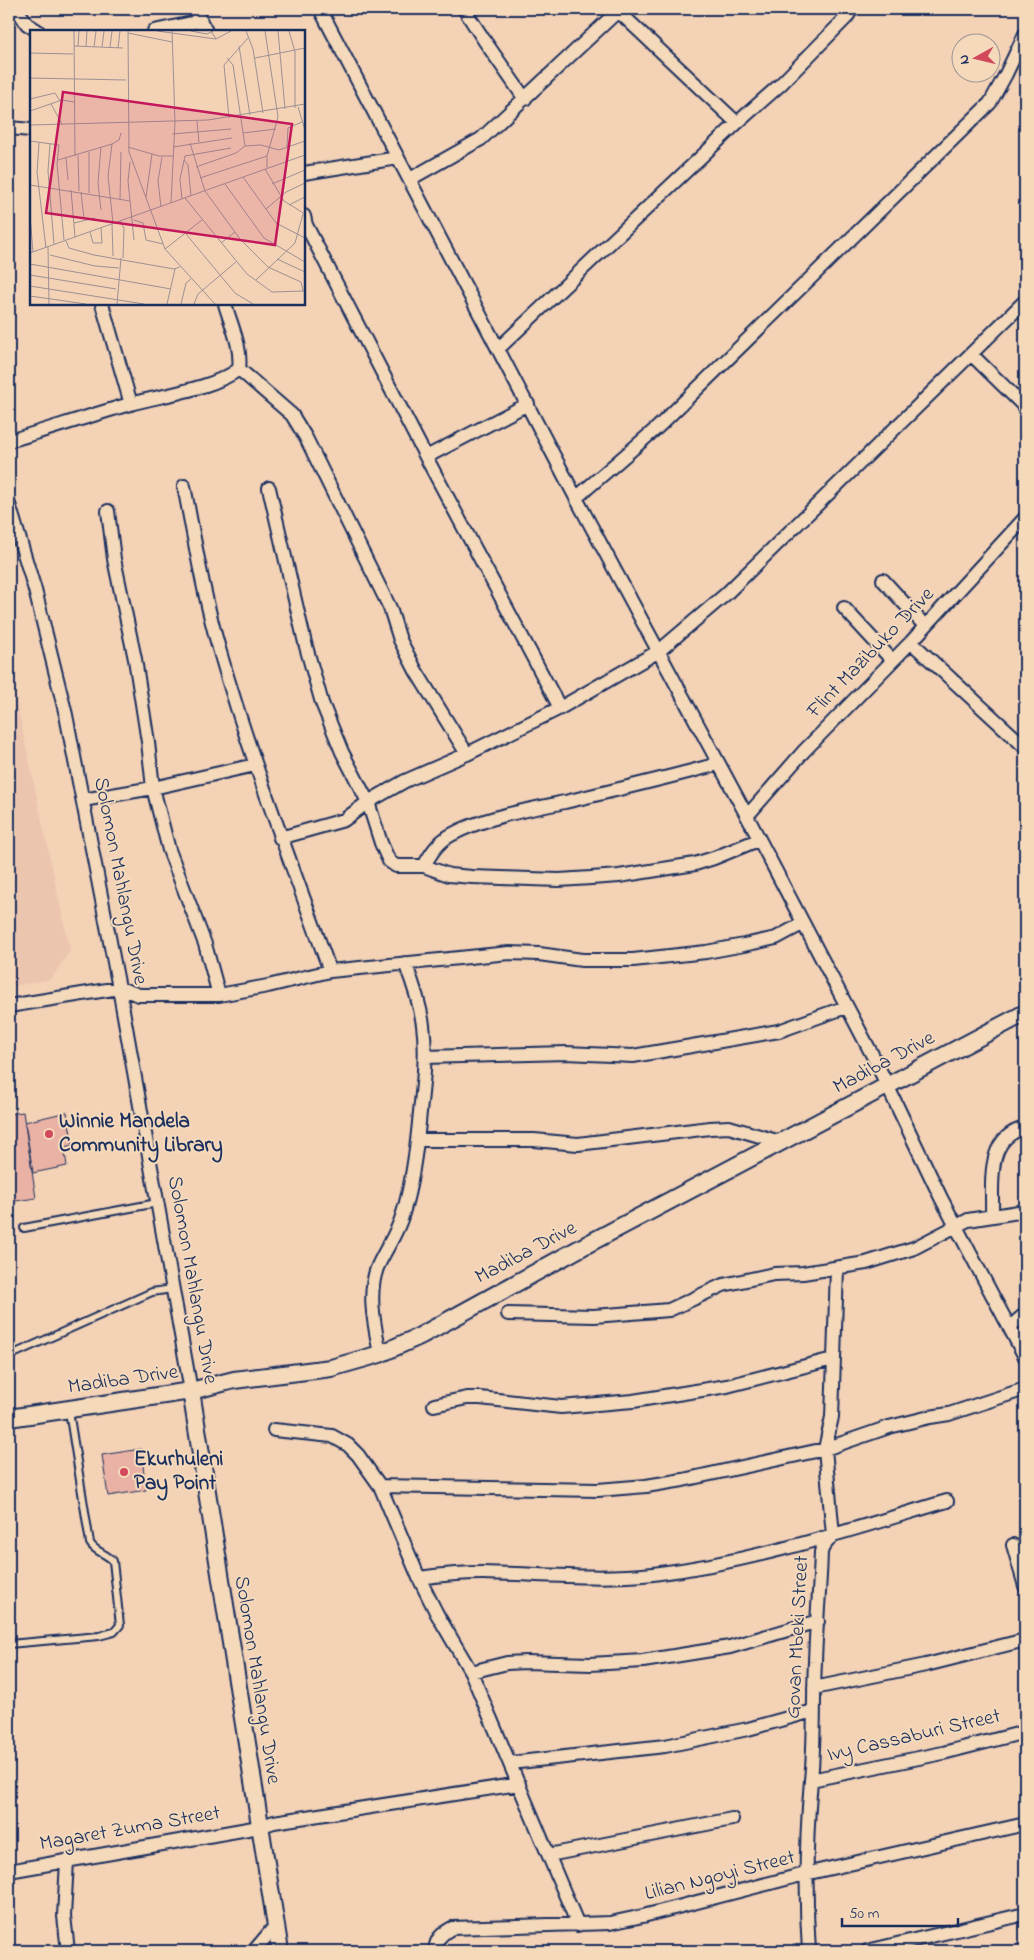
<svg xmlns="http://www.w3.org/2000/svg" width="1034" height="1960" font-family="'Indie Flower',sans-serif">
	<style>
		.built { fill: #ecc5af }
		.building { fill: #eab2a4; stroke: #1b2f5e }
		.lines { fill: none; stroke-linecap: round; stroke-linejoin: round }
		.service-casing { stroke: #1b2f5e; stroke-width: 10 }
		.minor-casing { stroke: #1b2f5e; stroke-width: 16 }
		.tertiary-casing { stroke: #1b2f5e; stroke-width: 20 }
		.service { stroke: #f4d9ba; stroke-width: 6 }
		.minor { stroke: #f4d9ba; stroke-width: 12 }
		.tertiary { stroke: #f4d9ba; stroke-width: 16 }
		.poi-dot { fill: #d1495b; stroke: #f4d9ba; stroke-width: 2 }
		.labels { text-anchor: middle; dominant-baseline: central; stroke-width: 4; stroke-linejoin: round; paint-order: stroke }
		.street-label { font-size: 21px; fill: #1b2f5e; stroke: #f4d9ba }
		.poi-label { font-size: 21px; font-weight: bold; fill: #1b2f5e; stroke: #f4d9ba; text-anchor: start }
		.inset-road { fill: none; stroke: #9d9193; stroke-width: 1 }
		.view { fill: #c2185b; fill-opacity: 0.15; stroke: #c2185b; stroke-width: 2.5 }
		.inset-edge { fill: none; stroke: #1b2f5e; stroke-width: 2.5 }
	</style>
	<rect width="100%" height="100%" fill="#f3d2b6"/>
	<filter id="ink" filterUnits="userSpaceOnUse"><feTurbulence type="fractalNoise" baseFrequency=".02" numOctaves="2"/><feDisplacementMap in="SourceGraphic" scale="10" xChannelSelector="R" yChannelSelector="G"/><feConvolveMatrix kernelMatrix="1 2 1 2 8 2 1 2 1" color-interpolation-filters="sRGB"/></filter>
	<g filter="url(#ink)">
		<!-- built -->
		<path class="built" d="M9,668l61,283 -19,28 -42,8z"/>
		<!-- building -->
		<path class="building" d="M23,1112l13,86 -27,4v-88z
			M67,1112l6,33 -9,2 3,19 -34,7 -8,-51z
			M141,1449l5,41 -38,6 -6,-41z"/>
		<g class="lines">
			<defs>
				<path id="service" d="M24,1228l133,-25
					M9,1356l143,-64 20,-3
					M9,1644l90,-8 15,-4 6,-7 -7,-64c-7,-8 -18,-9 -23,-18l-21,-132"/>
				<path id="minor" d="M17,9l10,15 11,7
					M194,9l12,22
					M320,9l256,489 171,318 129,246 65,136 84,159
					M464,9l20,31 41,59
					M616,9l121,114
					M154,31l47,-10
					M9,128l22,2
					M304,173l94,-15
					M410,179l71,-40 139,-130
					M304,216l2,9 120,232 134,251
					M102,304l29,100
					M499,348l238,-225 44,-39 65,-66 6,-9
					M971,354l54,53
					M239,369l53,46 14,23 84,170 10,32 16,31 51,83
					M9,441c40,-12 80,-25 121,-37 32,-9 83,-15 109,-35 3,-22 -8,-44 -14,-65
					M426,457l102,-53
					M184,486c11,56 20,112 36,166 31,108 72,213 110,319
					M269,488l36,155 17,60 20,49 26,50 13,41 8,18 7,5h28l25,9 23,2 87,3 32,-2 28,-2 76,-12 19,-6 44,-18
					M576,498l82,-71 332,-324 16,-29 19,-40
					M9,504l26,86 31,125 53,273 72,403
					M108,511l6,48 21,100 13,83 5,46 16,62 36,94 14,51
					M883,580l42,46
					M844,608l48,52
					M911,642l114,105
					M83,800l70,-12 102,-23
					M747,816l57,-65 107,-109 114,-124
					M280,838l64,-18 24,-18 37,-21 62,-27 93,-46 99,-57 67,-57 299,-293
					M424,866c7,-13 14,-24 27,-31 30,-17 80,-26 114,-33 51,-12 102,-24 153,-38
					M9,1006l110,-18 20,7h80l49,-9 62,-15 179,-18 30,1 43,6h51l73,-8 38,-7 32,-7 26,-14
					M425,1057l141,-4 67,3 146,-25 67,-24
					M418,1140h116l44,4 132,-16 19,-1 51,15
					M992,1215c1,-32 -7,-78 33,-87
					M508,1314l86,2 75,-6 54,-25 51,-11 29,-1 63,-10 48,-15 54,-28 57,-9
					M1010,1327l15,-13
					M380,1354c-5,-28 -13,-58 -3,-86 8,-19 21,-35 26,-55 10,-32 14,-67 17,-101 3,-28 7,-58 3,-87 -3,-21 -10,-42 -18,-62
					M434,1405l33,-7h13l81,9 72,-6 94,-15 106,-27
					M274,1430l58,6 16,9 10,10 22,31 39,92 18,36 34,58 107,253
					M380,1486l218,4 48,-4 37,-6 142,-31 64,-22 41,-10 19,-3 76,-25
					M1013,1545l12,41
					M419,1578c21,-3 42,-5 64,-5 56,1 114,7 170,1 101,-12 197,-44 294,-73
					M471,1672l36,-9 19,-1 64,2 53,-3 87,-14 88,-26
					M814,1688l112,-23 99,-25
					M510,1763l155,-17 83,-17 65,-18
					M811,1780l132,-27 82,-21
					M549,1855l183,-36
					M67,1861l-3,55 4,35
					M9,1871l250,-44 15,-5 245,-38
					M254,1951l21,-25
					M435,1951c1,-12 6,-17 17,-23l158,-5 33,-7 162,-42 220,-50
					M809,1951c-4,-57 -3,-113 2,-171 4,-39 2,-79 4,-118 1,-36 5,-73 6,-110l2,-5 10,-12 -8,-86 7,-32 5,-148
					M867,1951l158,-37"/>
				<path id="tertiary" d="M191,1391l89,560
					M9,1418l182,-27 43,-11 97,-12 49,-14 40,-18 162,-89 443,-234"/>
			</defs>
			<!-- service casing -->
			<use href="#service" class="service-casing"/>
			<!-- minor casing -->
			<use href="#minor" class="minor-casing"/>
			<!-- tertiary casing -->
			<use href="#tertiary" class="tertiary-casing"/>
			<!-- service -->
			<use href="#service" class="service"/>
			<!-- minor -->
			<use href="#minor" class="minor"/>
			<!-- tertiary -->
			<use href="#tertiary" class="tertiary"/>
		</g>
	</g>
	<!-- markers -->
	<g class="poi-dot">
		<circle cx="49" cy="1134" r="5"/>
		<circle cx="124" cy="1472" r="5"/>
	</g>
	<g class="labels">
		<!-- street labels -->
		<g class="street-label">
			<text transform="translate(871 653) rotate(-46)">Flint Mazibuko Drive</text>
			<text transform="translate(120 881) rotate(79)">Solomon Mahlangu Drive</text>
			<text transform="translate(884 1063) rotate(-28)">Madiba Drive</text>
			<text transform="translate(526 1253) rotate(-28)">Madiba Drive</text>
			<text transform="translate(192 1280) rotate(80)">Solomon Mahlangu Drive</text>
			<text transform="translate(123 1380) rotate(-8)">Madiba Drive</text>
			<text transform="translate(798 1637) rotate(-87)">Govan Mbeki Street</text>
			<text transform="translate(257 1680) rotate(81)">Solomon Mahlangu Drive</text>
			<text transform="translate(914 1736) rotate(-13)">Ivy Cassaburi Street</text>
			<text transform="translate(130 1829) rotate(-10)">Magaret Zuma Street</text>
			<text transform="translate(720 1876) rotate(-14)">Lilian Ngoyi Street</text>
		</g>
		<!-- poi labels -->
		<g class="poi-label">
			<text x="59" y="1122">Winnie Mandela<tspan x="59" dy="24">Community Library</tspan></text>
			<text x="134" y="1460">Ekurhuleni<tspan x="134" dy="24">Pay Point</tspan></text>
		</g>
	</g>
	<!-- overview -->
	<g transform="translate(30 30)">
		<rect width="275" height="275" fill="#f3d2b6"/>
		<path class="inset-road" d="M44,1l1,125M98,1l1,121 36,97 50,55M127,1l59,8M161,1l16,3 6,-3M181,1l5,8 15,-8M216,1l7,18 10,64M235,1l13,86 -11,39v12M248,1l7,78M259,1l6,21v56M98,3l44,9M44,16l49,2M48,16l1,-15M56,16l1,-15M209,16l11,69M64,17l2,-16M72,17l2,-16M80,17l2,-16M88,18l2,-17M0,23l43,1M197,28l6,7 12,81 16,-1 18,5 26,-9M225,28l50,-10M0,48l96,2M0,69l25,-6 5,8M21,74l11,20M268,77l7,23M0,81l32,-11 12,2M199,88l-5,-53 25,-28M167,91l2,21M0,95l178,-5 97,-16M213,103l33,-4M142,104l59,-5M0,111l29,4 -2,19 7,76M9,113l-2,29 9,76M160,113l15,48 35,48 28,28 33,15 2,9M20,114l-2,27 6,73M82,114l-4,32 5,47M71,117l-3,36 3,27M98,117l31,9h14M143,117l59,-9M257,117l1,-19 14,-6M59,122v41M48,125l1,36M36,128l2,22M28,130l54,-16 7,-4 2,-7M154,130l4,5 3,31M100,132l-2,19 6,59M166,137l40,-14 9,-7M235,139l19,32 21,13M213,147l33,46 29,15M170,148l67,-22M195,154l39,54 41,24M242,154l33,-14M0,155l100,16M41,160l4,47M51,162l3,27M116,167l6,-43M155,168l62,76 25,18 33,-1M90,169l1,-47M152,169l-2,-20 5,-23 46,-8M141,173l4,-81 -3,-91M259,175l16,-8M131,177l-3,-26 4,-24M236,179l20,-17 19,-9M0,185l3,37M104,190l9,3 3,17 17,4M90,191l4,7 -1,30M44,193l21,-5M82,194l1,32M60,202l3,11h9l-1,-15M156,204l49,59 18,11M36,211l3,7 25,7 80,14 6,-2M191,213l14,-11M18,217l1,57M135,219l37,-29M0,223l275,-98M20,225l45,11 24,2M247,229l28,13M0,234l141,25M0,245l86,14M226,250l39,-37 8,-29M0,256l114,18M0,266l56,8M87,274l4,-46M137,274l8,-35M151,274l5,-21 5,-4M164,274l4,-10 38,-32"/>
		<path class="view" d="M33,62l229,32 -17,121 -229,-32z"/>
		<rect width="275" height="275" class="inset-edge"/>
	</g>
	<!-- margin -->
	<rect width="1034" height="1960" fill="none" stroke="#f4d9ba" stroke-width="30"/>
	<rect x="15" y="15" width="1004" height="1930" fill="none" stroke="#1b2f5e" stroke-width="2" filter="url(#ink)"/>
	<!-- north arrow -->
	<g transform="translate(976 58) rotate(262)"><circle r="24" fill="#f4d9ba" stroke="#9d9595"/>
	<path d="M0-4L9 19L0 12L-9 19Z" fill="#d1495b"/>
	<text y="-8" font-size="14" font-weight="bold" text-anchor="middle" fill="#1b2f5e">N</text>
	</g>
	<!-- scale -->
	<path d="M842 1918v8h116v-8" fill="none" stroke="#1b2f5e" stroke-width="2.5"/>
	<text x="849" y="1918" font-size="15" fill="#1b2f5e" stroke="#f4d9ba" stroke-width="4" paint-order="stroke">50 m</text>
</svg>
